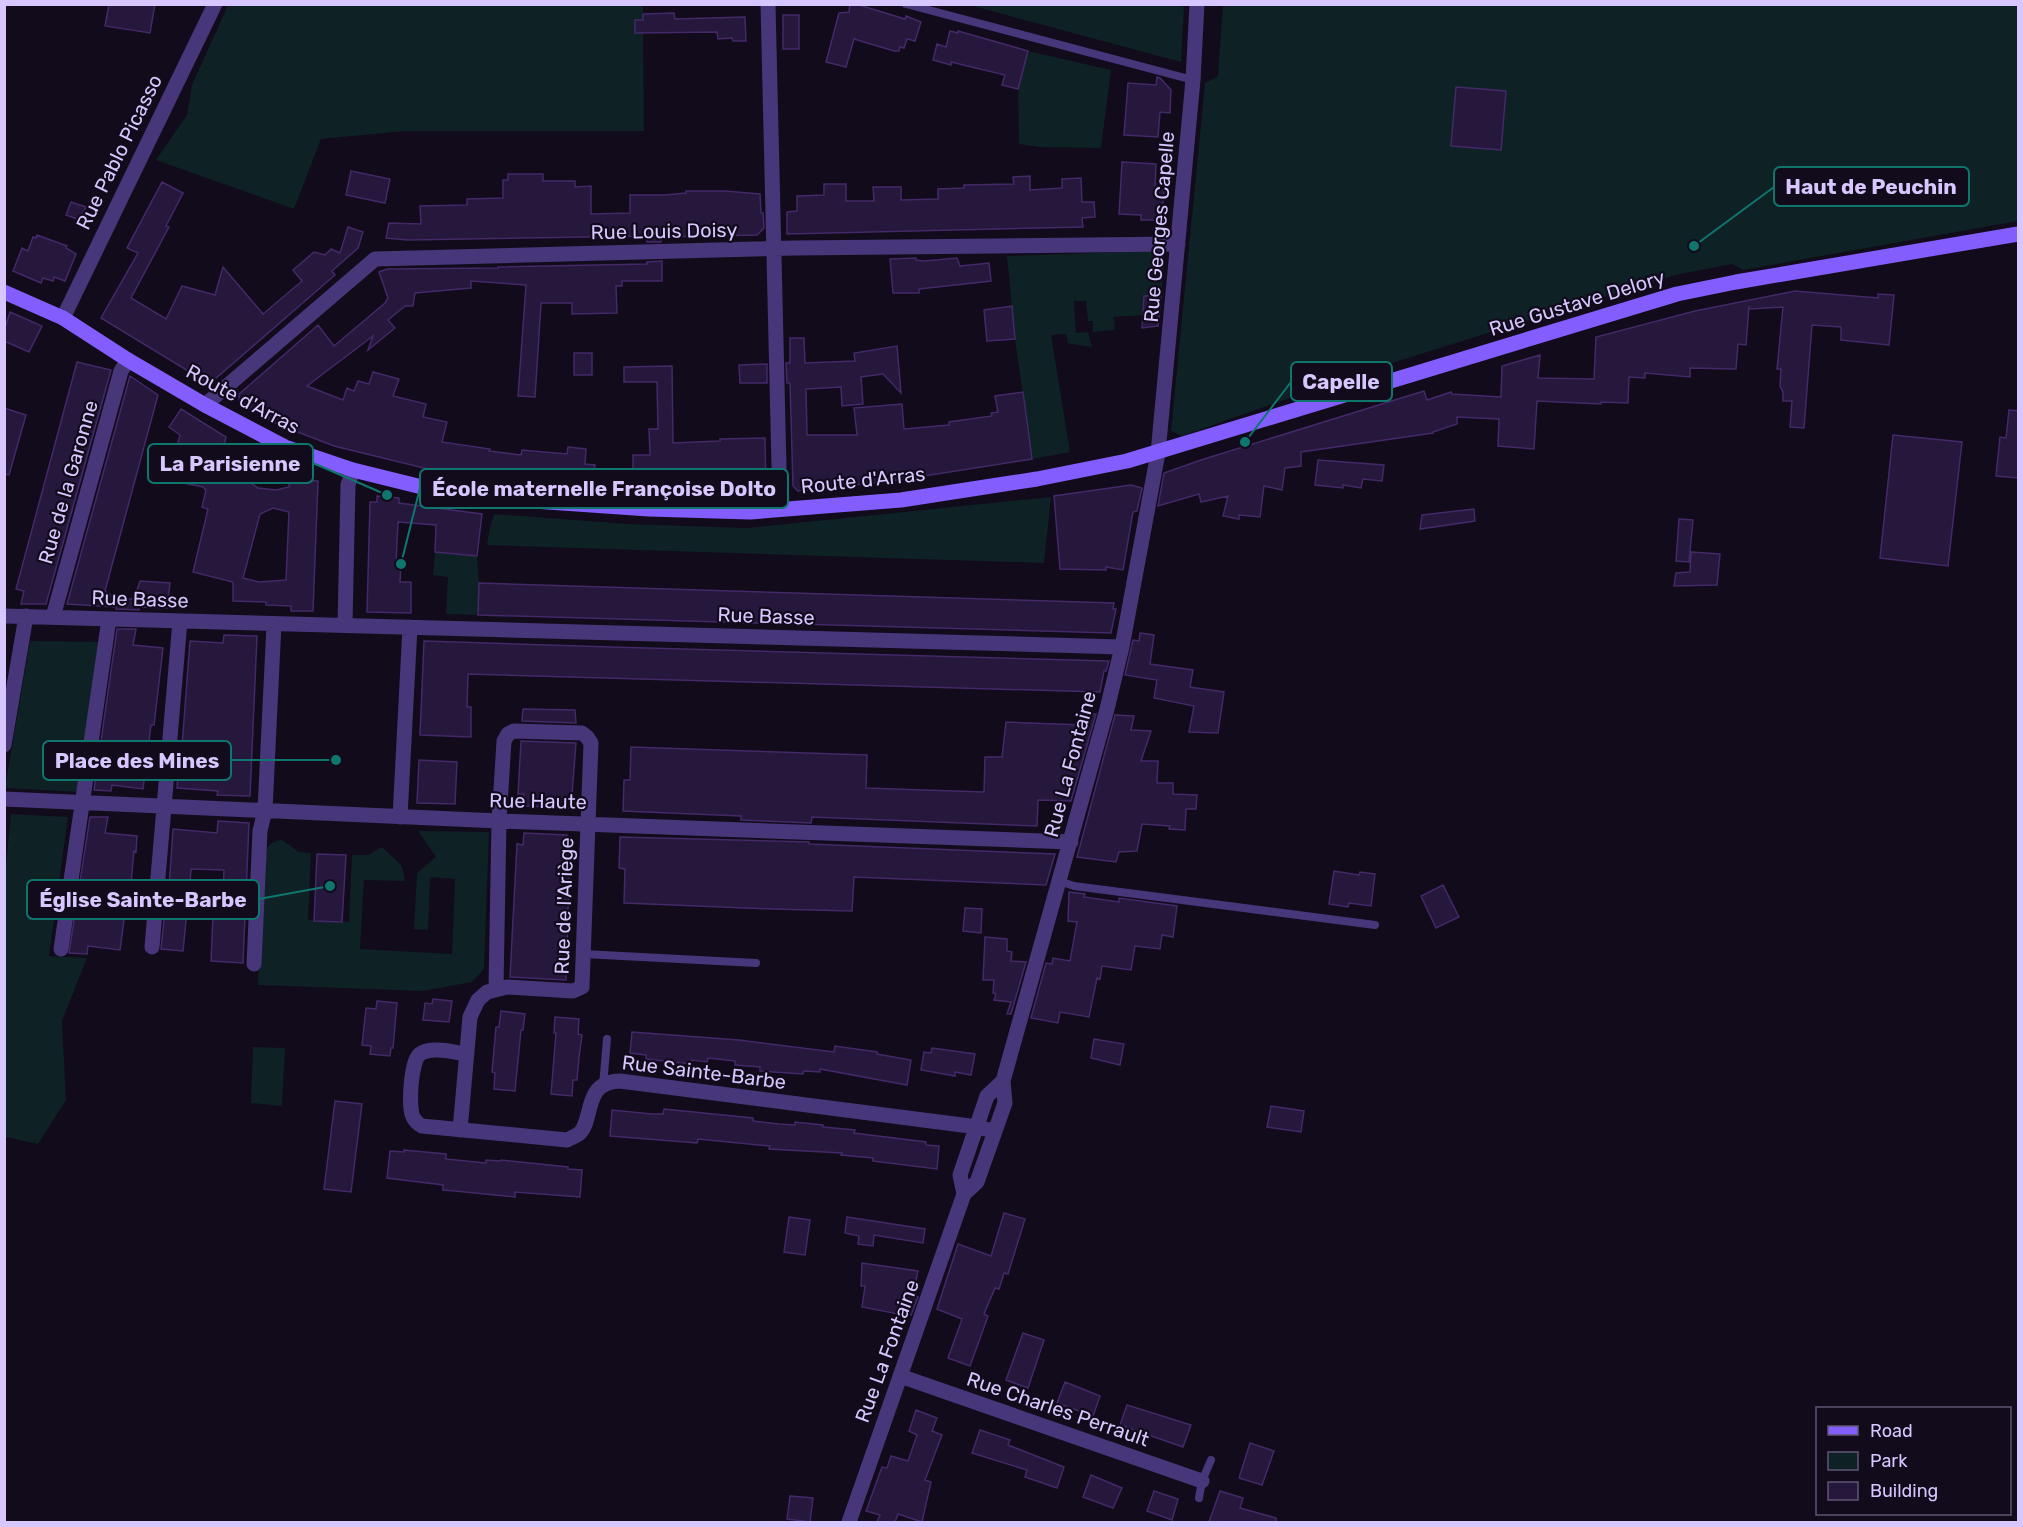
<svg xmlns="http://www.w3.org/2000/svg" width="2023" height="1527" font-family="Rubik,sans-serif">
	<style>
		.green { fill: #0e2125; fill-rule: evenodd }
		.building { fill: #26173c; stroke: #432968; stroke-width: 1.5; fill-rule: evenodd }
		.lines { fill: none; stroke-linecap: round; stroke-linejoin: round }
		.lane { stroke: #47367a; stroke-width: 8 }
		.street { stroke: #47367a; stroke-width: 15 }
		.secondary { stroke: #835dfe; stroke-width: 15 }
		.labels { text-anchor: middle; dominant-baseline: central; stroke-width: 4.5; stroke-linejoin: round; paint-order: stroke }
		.street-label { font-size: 20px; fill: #d8c6ff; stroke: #110b1b }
		.leader { fill: none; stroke: #0f766e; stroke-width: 2 }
		.callout-dot { fill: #0f766e; stroke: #110b1b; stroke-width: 2 }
		.callout { fill: #110b1b; stroke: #0f766e; stroke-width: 2 }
		.callout-label { font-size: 21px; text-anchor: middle; font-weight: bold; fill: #d8c6ff }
	</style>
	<rect width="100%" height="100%" fill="#110b1b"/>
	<!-- green -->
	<path class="green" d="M228,5h415l1,126h-239l-84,8 -27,70 -138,-49 31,-45 5,-30z
		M1175,5l9,2 -3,55 -212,-57z
		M1223,5h795v216l-275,49 -11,-6 -57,11 -312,97 -181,64 -11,-5 34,-348 13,-7zM1456,87l50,4 -5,59 -49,-4z
		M1028,51l83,19 -10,78 -62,-1 -20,-3 -1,-55z
		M1157,251l8,7 -4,37 -17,1 -1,19 -29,2 1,13 -22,2v-11h-5l-2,-20h-12l2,32 12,-1 4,15 -21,-3 -3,-1 -2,-9 -15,1 19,117 -38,7 -17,-120 -8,-83z
		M1051,497l-7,66 -557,-18 2,-13 5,-18 134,10 119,4z
		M435,552l42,4 2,27 -1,32 -32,-1 2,-37 -15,-2z
		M30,641l72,1 -21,150 -76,-4z
		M11,814l57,3 -19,139 38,2 -25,63 4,79 -28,44 -33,-7 -1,-253z
		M418,831l71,1 -5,137 -12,13 -49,9 -165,-6 6,-132c4,-8 8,-12 18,-13l17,12 12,1 -3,67 41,2 3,-67h16l14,-8 20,19 3,15 -41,-1 -4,69 92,5 3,-75 -25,-2 -2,53 -14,-1 3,-56 19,-16z
		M253,1047l32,1 -3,58 -31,-3z"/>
	<!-- building -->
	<path class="building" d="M109,4h46l-5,29 -45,-7z
		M850,4h6l49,15 1,-3 15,6 -6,19 -8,-2 -3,9 -4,-1 -1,4h-5l-40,-12 -8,28 -20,-5 13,-49 10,-1z
		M674,13l1,6 70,-2 1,24h-13l-1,-3 -14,1 -1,-7 -82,1v-13h8v-6z
		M783,15h16v34h-16z
		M950,31l8,2v-2l70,20 -10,38 -16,-4 3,-10 -54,-13v3l-18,-5 4,-16 9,3z
		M1157,77l3,1 11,12 -1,23 -10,-1 -2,25 -34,-2 4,-52 28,2z
		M1456,87l50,4 -5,59 -50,-4z
		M1122,162l34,2 -1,25 9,1 -2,23 -8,7h-13v-5l-22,-1z
		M351,171l39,8 -5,24 -39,-8z
		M508,174h35v7h32v6l16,-1v28l39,-1v-18h35l21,-2v-2h39l35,3 1,19h2l1,15 -7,7 -96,2v5h-14l-1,-6 -238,4 -22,-2 3,-15 32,1 -1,-18 47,-1v-6l36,-1v-18h5z
		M1030,176v14l32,-2v-9l19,-1 1,24h12l1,15 -13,1 1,9 -296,7v-22l10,-1v-15l27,-1v-11h22v17h28l-1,-14h28v13l37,-1v-10l26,-1v-3l50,-1 -1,-7z
		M162,182l21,11 -17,33 3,1 -38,71 35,21 16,-33 33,9 8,-28 40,47 39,-33 -9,-11 21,-18 11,3 6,-6 9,4 8,-26 15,5 -5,16 -26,23 3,4 -120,104 -9,3 -105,-64 37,-65 -11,-5z
		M71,202l15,5 -6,13 -14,-5z
		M37,235l30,11 -1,2 10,6 -11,27 -11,-4 -1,4 -10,-3 -2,5 -28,-12 9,-23 6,3 5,-14 3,1z
		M916,258v2l8,1 33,-3 3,8 29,-3 2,18 -72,8v4h-26l-3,-34z
		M662,261v20h-40v5h-6l1,27 -45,1v-11h-31l-6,94 -17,-1 8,-111 -55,-4v7l-56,5 -2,13h-8l-17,14 7,8 -27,22 5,-14 -66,50 36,14 4,-12 7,3 4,-10 11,3 4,-12 26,7 -6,17 33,8 -3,13 24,5 -5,20 48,7 -1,2 32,4 1,-5 45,4 1,-7 18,2 -1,15 10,1 -1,6 39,1v-17h17l-1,-26h9l-1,-47h-33v-15l48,-1 1,77 47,-2v-2l45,-1 1,49 -5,3 -31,3h-59l-189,-15 -50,-8 -98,-24 -57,-22 -38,-23v-7l79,-69 16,21 51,-43 3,-5 -9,-26 8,-3 111,-1v-1l149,-3v-2z
		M1795,291l83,7v-4l16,1 -5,50 -48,-5v-13l-29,-2 -8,103 -14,-1 2,-26h-9v-9l-3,-6 1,-17h-4l6,-62 -34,2v-3l-3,39 -8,-1 -2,25 -46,-1v9l-45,-4v5l-16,-1 -1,26 -27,-1v2l-64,-3 -3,48 -36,-3 1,-27 -42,-2v7l-24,8v1l-132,19v14l-16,2 -3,22 -18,-4 -4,31 -21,-2v4l-16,-3 5,-20 -27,6 -2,-8 -41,12 6,-33 37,-13 223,-69 3,9 24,-8 1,2 49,3 1,-31 38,-11 -2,23 56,1 2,-42 99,-26z
		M1161,295l-3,31 -16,2 2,-32z
		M1012,306l3,33 -28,2 -3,-31z
		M10,312l32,14 -13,26 -25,-11v-10z
		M790,338h14l1,25 50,-2 -1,-8 43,-7 4,47 -18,-19 -22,3 2,27 -21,2 -1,-19 -35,2 1,46h50l-3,-27 48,-4 2,25 45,-4v-3l43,-6 -1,-3 7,-1 -3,-16 28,-4 9,67 -140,22 -94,10 -5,-5 -3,-103h-3l-1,-20h4z
		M574,353h18v22h-18z
		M77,362l34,8 -65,234h-25l3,-13 -8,-2z
		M767,364v19h-27l-1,-18z
		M130,376l28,19 -53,196 12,8h17l6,-18 30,2 -3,25 -28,-1v3l-23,-1v-2l-49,-3z
		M4,408l22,7 -17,60 -5,-1z
		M181,409l45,28 -3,12 19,28 16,11 18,2 13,-3 1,-7 28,1 -5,130h-22v-5l-25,-1v-3l-33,-1v-19l-40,-10 15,-63 -6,-2 4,-17 -3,-3 -35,-7 12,-45 -11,-8zM273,508l16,4 -3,68 -27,2 -16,-4 17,-64z
		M2009,410l10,1v67l-23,-2 4,-39 6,1z
		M1893,435l69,7 -14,124 -68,-8z
		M1318,460l66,5 -2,16 -19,-2 -2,9 -18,-3v3l-28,-3z
		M1131,485l11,3 -5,23 -4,1 -10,58 -17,-3v3l-46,-1 -6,-73z
		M377,496l22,2v5l83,11 -5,42 -42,-4 1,-27 -38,-3 -2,42h5l-1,18h11v31l-44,-1 3,-110h7z
		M1474,509l1,12 -55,8 2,-14z
		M1679,519l14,1 -4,42 -13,-1z
		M1691,552l29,2 -3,31 -43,1 2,-13 14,-1z
		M479,583l635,20 -1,6h3l-5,24 -633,-18z
		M117,629h19l-3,16 30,3 -9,77h-3l-8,64 -31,-4 -1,6 -17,-1z
		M1140,633l14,2 -4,29 43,6 -3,17 34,5 -6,41 -29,-1 5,-26 -40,-8 3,-18 -32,-5 8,-35 6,1z
		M224,635l33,1 -7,160 -33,-1 1,-4 -41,-3 1,-15h2l10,-132 33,2z
		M424,641l187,6 498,14 -3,10h-2l-4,21 -632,-18 -1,33h4v30l-51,-2z
		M523,709l52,1 1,13 -54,-2z
		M1090,714h6l-25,87 -33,-1 -1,26 -225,-9 -1,6 -70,-3v-4l-118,-5 1,-31h6l1,-33 236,8 -1,33 118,4 1,-35h17l4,-35 78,3z
		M1115,715l19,1 -3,14 20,1 -10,30h17l-1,22h16v11l24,1 -1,14h-10l-1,21 -16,-1 1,-3 -28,-2 -5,27 -18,1 -3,10 -39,-5z
		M521,741l55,2 -5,65 -48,-2 1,-12h-6z
		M419,760l38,2 -2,42 -38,-1z
		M90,817h18l-3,16 32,3 -1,16 -2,-1 -3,32h-2l-9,67 -32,-4 -1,8 -18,-1z
		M218,821l31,2 -6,140 -32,-2 2,-46 -12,-3 -14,-1 -4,40 -22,-2 5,-48h2l5,-72 44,4zM191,869l33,1 -1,27 -34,-1z
		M524,833l43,2 -1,11 4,1 -4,133 -56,-3 7,-133 6,1z
		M620,837l189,5v2l246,10 -9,31 -192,-8 -2,34 -80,-2 -148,-6 1,-34 -6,-1z
		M317,854l29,1 -4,67 -28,-1z
		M1334,871l25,4 1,-3 15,2 -4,32 -22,-3 -1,4 -19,-3z
		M1443,885l16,32 -23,11 -15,-32z
		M1069,892l16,2 -1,3 35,5v-4l58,8 -4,31 -11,-2 -2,14 -25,-3 -4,24 -29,-4 -2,13 -3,-1 -8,39 -29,-5 -2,11 -27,-5 15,-55 6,1 1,-6 17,3 7,-39 -9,-1z
		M965,908l17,1 -1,24 -18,-2z
		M985,937l22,2v12l5,1 -1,9 15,1 -15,52h-4l4,-12 -17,-2 2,-6 -3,-1 1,-13h-11z
		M433,999l19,2 -3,21 -26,-2 2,-17 7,1z
		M377,1001l20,2 -4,45h-2l-1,8 -20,-2 1,-8 -9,-1 4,-37 10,1z
		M501,1011l24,3 -2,16h-2l-6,61 -21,-2 1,-16 -3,-1 4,-45h3z
		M555,1017l24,2 -1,15 4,1 -3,22 -2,23h-4l-1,16 -21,-2 5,-61h-2z
		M632,1032l107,8 95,12 1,-6 42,6v2l34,6 -4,25 -87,-16v3l-16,-1 -1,3 -43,-3v-4l-25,-2v-4l-27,-3 -1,4 -15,-2 -1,4 -45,-5v-4l-16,-2z
		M1094,1039l30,5 -4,21 -29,-7z
		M932,1048l43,6 -4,21 -16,-3v4l-34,-6 3,-18 7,1z
		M335,1101l27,3 -11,88 -27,-3z
		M1271,1106l33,5 -3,21 -34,-5z
		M664,1109l89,9v3l26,3 16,1v-3l28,3v2l32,3 -1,3 72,9v3l13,1 -2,23 -64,-8v-3l-32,-3 1,-2 -73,-4 1,-3 -72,-7 -1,4 -87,-7 2,-26 40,4h11z
		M404,1150l42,4v5l40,4v-3l14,1 1,-1 67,7v2l14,1 -2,27 -65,-5v5l-60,-6 -12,-1v-5l-56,-7 3,-27 14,1z
		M1004,1213l21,6 -17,55 -4,-1 -5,16 -4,-1 -11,26 4,2 -18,50 -22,-8 14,-39 -25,-10 21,-65 33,12z
		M789,1217l21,3 -5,35 -21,-3z
		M847,1217l78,12 -2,14 -49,-8 -1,11 -15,-2 1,-8 -14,-3z
		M862,1263l56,8 -5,23 5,3 -7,18 -12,-4 -1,3 -36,-7 3,-21h-4z
		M1023,1333l21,7 -16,48 -22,-8z
		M1065,1382l35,14 -7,20 -36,-13z
		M1127,1405l64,20 -8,22 -63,-22z
		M916,1410l21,8 -5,13 10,4 -17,45 6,2 -9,40 -24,-8 -3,8h-18l3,-7 -14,-4 16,-44 5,1 4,-12 17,5 9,-26 -8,-4z
		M980,1430l30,10 -2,5 56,22 -7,21 -32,-11 2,-7 -55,-17z
		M1250,1443l24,8 -12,34 -23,-7z
		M1091,1475l31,13 -9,20 -30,-11z
		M1154,1491l24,8 -6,21 -25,-9z
		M1220,1491l23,7 -3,10 36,10v4h-67z
		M790,1496l23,2 -3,24 -23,-3z"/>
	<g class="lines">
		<!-- lane -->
		<path class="lane" d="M906,4l287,76
			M1059,881l15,5 301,39
			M584,954l172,9
			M603,1086l4,-47
			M1199,1498l3,-17 9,-21"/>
		<!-- street -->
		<path class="street" d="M768,4l12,505
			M63,318l152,-314
			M205,405l170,-146 420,-11 383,-4
			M4,616l1118,31
			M53,617l68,-246 7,-11
			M345,624l3,-139 5,-15
			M4,745l22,-129
			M4,799l495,22 572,21
			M400,817l10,-190
			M152,947l28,-326
			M61,949l48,-330
			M254,964l6,-133 5,-21 9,-186
			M466,1054c-13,-2 -35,-8 -46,0 -9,6 -12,52 -7,63 2,4 5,7 9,9l145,14c4,-2 9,-4 13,-7 14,-15 3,-51 40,-52l350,45 25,5
			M460,1130l10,-113 8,-17 9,-8 20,-5 66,4 9,-4 9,-244 -4,-6 -5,-4 -68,-2 -6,3 -4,7 -5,80 -3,167
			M964,1194l-4,-19 27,-79 16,-15
			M900,1376l302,105
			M849,1522l115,-328 13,-12 28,-79 -2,-22 104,-372 15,-62 36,-194 35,-373 4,-76"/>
		<!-- secondary -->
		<path class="secondary" d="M4,292l59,26 65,42 77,45 80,42 68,23 77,19 74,10 145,10 101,3 151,-12 136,-21 90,-18 550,-167 59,-12 282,-48"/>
	</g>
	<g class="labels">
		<!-- street labels -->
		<g class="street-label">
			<text transform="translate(119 152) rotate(-64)">Rue Pablo Picasso</text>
			<text transform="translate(1159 227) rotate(-85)">Rue Georges Capelle</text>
			<text transform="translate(664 231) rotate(-1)">Rue Louis Doisy</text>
			<text transform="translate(1577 303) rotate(-17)">Rue Gustave Delory</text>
			<text transform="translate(243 399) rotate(28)">Route d'Arras</text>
			<text transform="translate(863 480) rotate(-6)">Route d'Arras</text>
			<text transform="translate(68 482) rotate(-74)">Rue de la Garonne</text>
			<text transform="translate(140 599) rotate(2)">Rue Basse</text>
			<text transform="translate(766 616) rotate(2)">Rue Basse</text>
			<text transform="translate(1070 764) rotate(-75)">Rue La Fontaine</text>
			<text transform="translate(538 801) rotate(1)">Rue Haute</text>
			<text transform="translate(564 906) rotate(-88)">Rue de l'Ariège</text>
			<text transform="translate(704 1072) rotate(7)">Rue Sainte-Barbe</text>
			<text transform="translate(887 1351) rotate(-70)">Rue La Fontaine</text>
			<text transform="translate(1058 1409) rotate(19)">Rue Charles Perrault</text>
		</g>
	</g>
	<!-- callouts -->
	<path class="leader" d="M1694 246L1774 187M1245 442L1291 382M387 495L313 463M401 564L420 488M336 760L231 760M330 886L259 899"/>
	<g class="callout-dot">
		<circle cx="1694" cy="246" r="6"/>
		<circle cx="1245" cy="442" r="6"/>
		<circle cx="387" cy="495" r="6"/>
		<circle cx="401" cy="564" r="6"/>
		<circle cx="336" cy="760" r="6"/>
		<circle cx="330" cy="886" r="6"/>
	</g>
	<g class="callout">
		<rect x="1774" y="167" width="195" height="39" rx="6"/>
		<rect x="1291" y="362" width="101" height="39" rx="6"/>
		<rect x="148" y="444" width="165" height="39" rx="6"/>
		<rect x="420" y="469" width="368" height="39" rx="6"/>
		<rect x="43" y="741" width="188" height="39" rx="6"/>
		<rect x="27" y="880" width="232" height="39" rx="6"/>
	</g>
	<g class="callout-label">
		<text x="1871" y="194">Haut de Peuchin</text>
		<text x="1341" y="389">Capelle</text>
		<text x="230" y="471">La Parisienne</text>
		<text x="604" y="496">École maternelle Françoise Dolto</text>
		<text x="137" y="768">Place des Mines</text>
		<text x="143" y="907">Église Sainte-Barbe</text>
	</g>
	<!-- border -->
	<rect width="2023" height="1527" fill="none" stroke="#d8c6ff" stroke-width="12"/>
	<!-- legend -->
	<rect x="1816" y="1407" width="195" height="108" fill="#110b1b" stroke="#615676" stroke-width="1.5"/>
	<rect x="1828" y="1426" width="30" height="9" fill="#835dfe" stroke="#615676" stroke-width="1.5"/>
	<text x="1870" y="1437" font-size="18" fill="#d8c6ff">Road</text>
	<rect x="1828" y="1452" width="30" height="18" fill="#0e2125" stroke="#615676" stroke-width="1.5"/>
	<text x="1870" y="1467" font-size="18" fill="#d8c6ff">Park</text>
	<rect x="1828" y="1482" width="30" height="18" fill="#26173c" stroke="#615676" stroke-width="1.5"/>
	<text x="1870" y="1497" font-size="18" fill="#d8c6ff">Building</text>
</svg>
